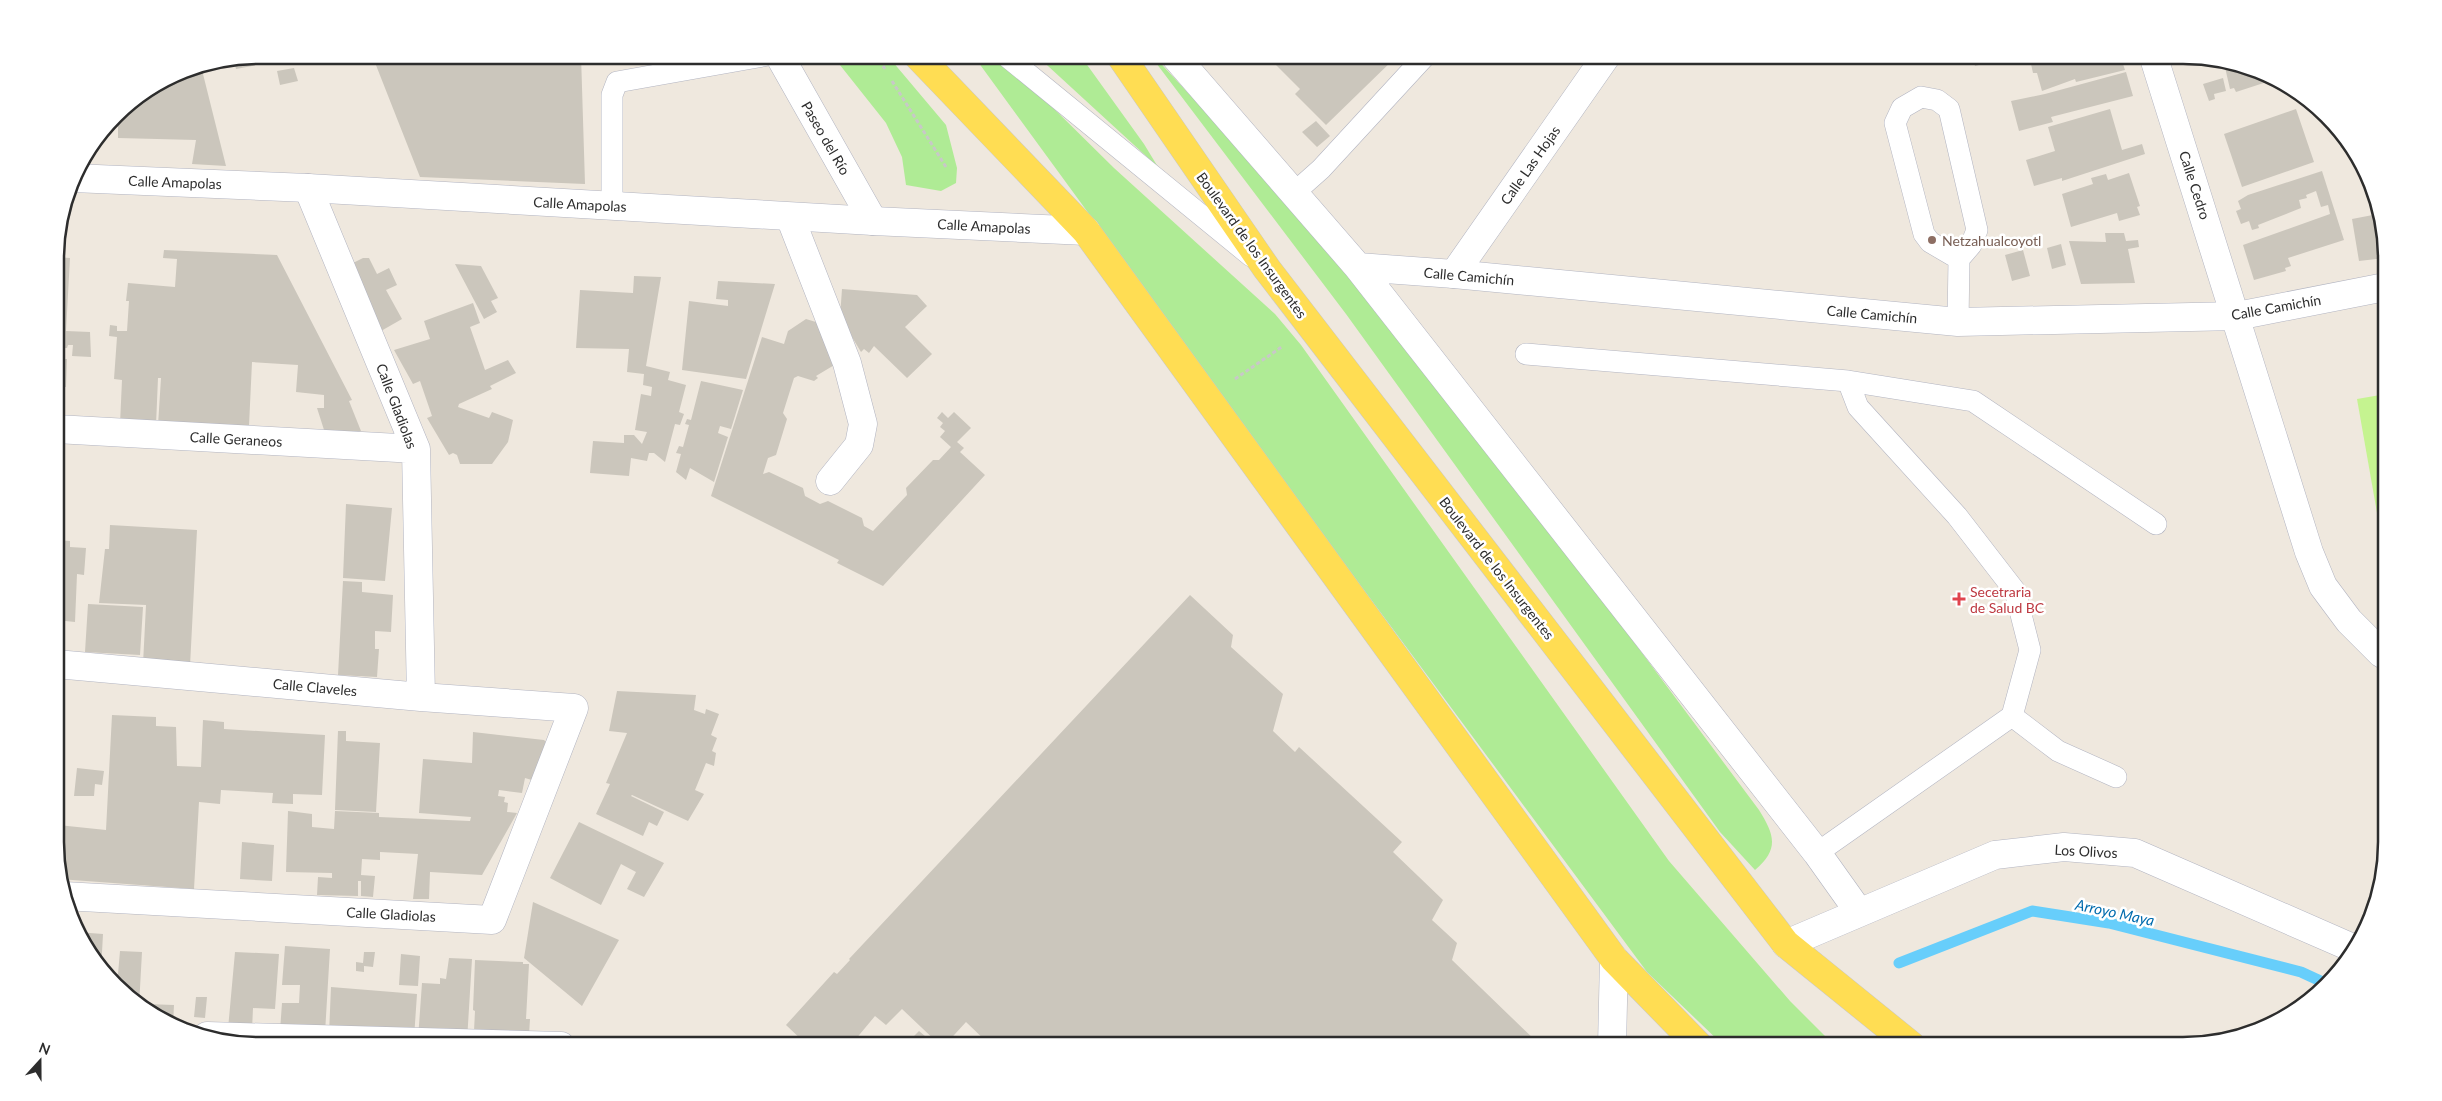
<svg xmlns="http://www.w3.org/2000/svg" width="2442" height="1101" font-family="Lato,sans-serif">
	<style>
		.green { fill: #afeb95 }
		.pitch { fill: #c5f390 }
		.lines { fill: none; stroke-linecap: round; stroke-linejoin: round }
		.stream { stroke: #67cefb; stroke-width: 11 }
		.building { fill: #cbc6bc }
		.lane-casing { stroke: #b2b4c1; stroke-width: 22 }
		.street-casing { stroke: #b2b4c1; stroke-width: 29 }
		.secondary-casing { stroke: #b2b4c1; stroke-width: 29 }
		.primary-casing { stroke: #c8c8c8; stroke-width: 29 }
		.path { stroke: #c8c8c8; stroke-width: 3; stroke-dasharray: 4 2.5; stroke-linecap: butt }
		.lane { stroke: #fff; stroke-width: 21 }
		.street { stroke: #fff; stroke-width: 28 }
		.secondary { stroke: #fff; stroke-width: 28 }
		.primary { stroke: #ffdd53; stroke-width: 28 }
		.education-dot { fill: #8d6e63; stroke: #fff; stroke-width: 2 }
		.health-dot { fill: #e0444e; stroke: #fff; stroke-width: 2 }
		.labels { text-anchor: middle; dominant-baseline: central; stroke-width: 5; stroke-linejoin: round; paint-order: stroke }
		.street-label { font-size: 14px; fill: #2d2d2d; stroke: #fff }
		.education-label { font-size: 14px; fill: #785e54; stroke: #fff; text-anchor: start }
		.health-label { font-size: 14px; fill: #be3a42; stroke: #fff; text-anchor: start }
		.water-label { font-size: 15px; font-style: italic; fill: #006bad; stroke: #fff }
		.rim { fill: none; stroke: #2d2d2d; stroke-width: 2.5 }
	</style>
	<rect width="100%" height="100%" fill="#efe8de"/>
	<!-- green -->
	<path class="green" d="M832,55h55l59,70 11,43 -1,15 -15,8 -35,-6 -4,-28 -16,-34z
		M973,55h19l46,38 76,75 161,146 26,31 368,516 121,140 45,45h-111l-77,-74 -306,-413z
		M1036,55h44l64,89 14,23z
		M1150,55h3l134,145 68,81 223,286 181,243c15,24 21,39 -4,60l-35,-38 -374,-518z"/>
	<!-- pitch -->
	<path class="pitch" d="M2386,394v170l-29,-165z"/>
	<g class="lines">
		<!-- stream -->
		<path class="stream" d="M1899,963l133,-52 77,12 192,49 26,12"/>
	</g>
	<!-- building -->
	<path class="building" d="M258,55h7l2,8 -31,6 -2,-9z
		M372,55h209l4,129 -165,-7z
		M1274,55h124l-72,70 -31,-31 5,-5 -30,-30z
		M1972,55h42v1l-39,10z
		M2029,55h91l5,15 -49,12 -1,-3 -33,12 -5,-18h-4z
		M2224,63l37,7 15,9 -40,13 -2,-4 -4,1z
		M201,66l25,100 -34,-2 4,-24 -78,-2v-25l6,-7 57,-36z
		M294,68l4,13 -18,4 -3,-14z
		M2126,72l7,24 -82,21 2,5 -34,9 -8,-30 34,-7z
		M2223,78l3,13 -12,3 1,5 -6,2 -6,-17z
		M2110,109l12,41 20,-6 3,10 -83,27v-3l-28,8 -8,-26 29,-9 -7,-24z
		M2296,109l18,53 -72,25 -18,-53z
		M1316,121l14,15 -13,11 -15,-15z
		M2347,137l4,8 -10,3 -3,-8z
		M2322,171l22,69 -56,18 3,8 -6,2 1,3 -32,9 -11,-35 87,-31 -2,-9 -7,2 -5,-16 -10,4 1,3 -8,2 2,8 -43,17 1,3 -7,2 -3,-9 -8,3 -5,-13 5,-2 -3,-8 10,-6z
		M2129,173l11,33 -3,1 3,8 -21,6 -2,-8 -46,14 -9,-33 31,-10 -2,-6 15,-4 2,6z
		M2376,204l9,28v26l-26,3 -7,-42 26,-5z
		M2105,233h19l2,8 12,-1 1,7 -11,2 7,34 -54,1 -12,-43 37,1z
		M2061,244l5,21 -14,4 -5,-21z
		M164,250l113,5 75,145 -3,1 12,30 -27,10 -9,-8 -8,-25h7v-13l-28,-3 2,-27 -46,-3 -4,85 -91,-6 4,-63h-3l-2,47 -36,-1 2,-44 -8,-1 3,-42 -8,-1 1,-11 7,1v5h10l2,-30h-3l2,-18 47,4 2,-28 -14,-1z
		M2023,250l7,26 -18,5 -7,-26z
		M55,257l15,1 -4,73 24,1 1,25 -19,-1 1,-11h-5l-1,3h-11z
		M363,258h6l8,16 12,-6 8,17 -11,5 16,29 -21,12 -36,-64z
		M455,264l26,2 17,32 -7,3 6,11 -13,7z
		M634,276l27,1 -15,89 24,6 -2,8 18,5 -7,27 5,2 -4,11 -5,-1 -10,38 -11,-9h-5l-2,8 -16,-3 -2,18 -39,-3 3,-32 31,2v-8h10l8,9 5,-12 -12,-2 6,-36 10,2 1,-9 -9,-2 1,-11 -17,-2 2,-23 -53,-1 4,-58 53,3z
		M718,281l57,3 -29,95 -64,-9 7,-69 39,5v-6l-12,-1z
		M842,289l75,6 10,11 -22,21 27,27 -25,24 -33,-32 -5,7 -5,-4 -3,3 -21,-35z
		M473,303l7,20 -10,4 15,43 23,-10 8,13 -26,13 2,3 -33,15 -1,3 31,11 3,-6 21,8 -5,22 -16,22h-32l-3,-9 -4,-2 -4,2 -22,-37 5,-2 -12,-35 -7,3 -19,-34 36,-11 -6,-18z
		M806,319l23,7 7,38 -20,12 2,2 -4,3 -16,-5 -4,2 -11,35 4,6 -11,36 -8,3 -5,16 6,-2 34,16 2,8 15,8 8,-3 34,17 2,8 9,5 34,-36 -1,-7 27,-28h6l12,-13 -11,-10 5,-6 -5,-4 3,-4 -6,-5 5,-6 6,6 6,-6 17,16 -14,14 7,6 -4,4 25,23 -102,111 -46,-23 2,-3 -128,-64 51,-159 22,7 4,-13z
		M56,359h11l-1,28h-10z
		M701,381l42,9 -12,39 -11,-3 -2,7 10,4 -14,45 -24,-14 -4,12 -10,-8 5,-18 -5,-1 3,-7 4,1 6,-22 -4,-1 2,-5 4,1z
		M346,504l46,4 -7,73 -42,-3z
		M56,506l3,1 -1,28h-2z
		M110,525l87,5 -7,136 -47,-2 3,-59 -47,-2 6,-54h4z
		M56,540l14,1v6l16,1 -2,27 -7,-1 -2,48 -19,-2z
		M343,581l19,1v10l31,3 -2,37 -16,-1v18h4l-2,28 -39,-2z
		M1190,595l43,40 -2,12 52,47 -10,37 22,21 4,-5 103,95 -9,10 50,48 -11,20 25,23 -5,17 89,86h-550l-25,-24 -22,24h-3l-39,-37 -16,16 -11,-9 -25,30h-47l2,-3 -19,-18 48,-53 3,2 13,-14 -1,-1z
		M88,604l55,3 -3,48 -55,-3z
		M617,691l79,4 -2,15 11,4 1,-5 13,5 -8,21 6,3 -5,13 4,2 -2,13 -8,-3 -11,27 9,4 -16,27 -56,-26 -1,1 33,16 -7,14 -8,-4 -6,14 -47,-22 14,-30 -4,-1 21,-50 -18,-2z
		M112,715l44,2v9l20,1 1,39 24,1 2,-47 21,2v7l101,6 -3,60 -29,-1v10l-21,-1 1,-10 -52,-3 -1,14 -21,-2 -5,87 -135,-10 -2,-10 1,-44 48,5z
		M338,731h8v10l34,2 -4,69 -41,-2z
		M473,732l71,8 6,6 -15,35 -10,-3 -3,15 -23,-3 -1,6 7,1 -1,5 4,1 -1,9 10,1 -35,62 -52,-3 -1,27h-16l5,-45 -38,-2v8l-18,-1 -1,16 14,1 -2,21 -12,-1v-15h-3v15l-41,-1 1,-18 14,1v-5l-46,-1 2,-61 24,3v13l22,2 1,-18 44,2v4l91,4 1,-4 -52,-4 4,-54 49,4z
		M56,733h7l-4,80h-2z
		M77,768l27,3 -2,14 -7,-1 -1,12h-20z
		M579,822l85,41 -20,34 -17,-8 9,-17 -15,-8 -20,41 -51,-27z
		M242,842l32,3 -2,36 -32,-2z
		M533,902l86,38 -37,66 -58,-48z
		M77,932l26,2 -2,37 -4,-4z
		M285,946l45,3 -5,84 -45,-2 2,-28h17l1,-18h-18z
		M120,951l22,1 -3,54 -35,-33 14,1z
		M235,952l44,2 -4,55 -22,-1 -1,22 -24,-1z
		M364,952h11l-2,15 -9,-1v6l-8,-1v-9l7,1z
		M401,954l19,2 -2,30 -19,-1z
		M449,958l23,1 -5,82 -49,-2 4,-56 18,1v-6l6,1z
		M475,960l48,2v2h6l-3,55h4l-1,16 -55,-4 1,-20 -2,-1z
		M331,987l86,7 -3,44 -85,-4z
		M196,997h11l-2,21 -11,-1z
		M146,1004l28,1 -1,20 -27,-15z
		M919,1031l12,10 -5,5h-9l-7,-6z
		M892,1041l6,5h-11z"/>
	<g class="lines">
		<defs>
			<path id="lane" d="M1005,55l246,201
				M1294,193l27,-24 105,-114
				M612,206v-111l5,-13 151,-27
				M1958,322l1,-63 12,-14 6,-15 -28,-121 -12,-9 -16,-3 -19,11 -7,15 29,111 6,8 29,17
				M1526,354l322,27 10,26 99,109 58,75 15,59 -18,66 -195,137
				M1848,381l125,20 183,123
				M2012,716l46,35 58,26"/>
			<path id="street" d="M779,55l94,166
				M2153,55l156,497 14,34 26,35 32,32 5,3
				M308,188l108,261 5,248
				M790,217l57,146 16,61 -4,21 -29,36
				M1454,274l153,-219
				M56,429l360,20
				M56,664l365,33 153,11 -82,212 -428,-24
				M207,1036l354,10"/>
			<path id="secondary" d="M1174,55l184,212 459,586 42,59
				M73,178l235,10 565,33 213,10
				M1358,267l96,7 504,48 279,-6 148,-29
				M1786,944l209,-89 69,-8 71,6 220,96
				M1612,1046l2,-87"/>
			<path id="primary" d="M917,55l169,176 528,728 85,87
				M1120,55l147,214 519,675 126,102"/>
		</defs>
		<!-- lane casing -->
		<use href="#lane" class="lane-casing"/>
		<!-- street casing -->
		<use href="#street" class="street-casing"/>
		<!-- secondary casing -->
		<use href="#secondary" class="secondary-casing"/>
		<!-- primary casing -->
		<use href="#primary" class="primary-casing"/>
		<!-- path -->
		<path class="path" d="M876,55l9,14
			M892,81l54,86
			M1235,379l48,-33"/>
		<!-- lane -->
		<use href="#lane" class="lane"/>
		<!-- street -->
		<use href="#street" class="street"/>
		<!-- secondary -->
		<use href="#secondary" class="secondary"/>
		<!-- primary -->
		<use href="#primary" class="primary"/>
	</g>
	<!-- markers -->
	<circle class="education-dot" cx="1932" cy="240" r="5"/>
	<path class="health-dot" d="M1956.5 591.5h5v5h5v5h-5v5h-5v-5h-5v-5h5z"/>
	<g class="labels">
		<!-- street labels -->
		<g class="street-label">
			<text transform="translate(826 138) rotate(60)">Paseo del Río</text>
			<text transform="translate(1530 165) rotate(-55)">Calle Las Hojas</text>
			<text transform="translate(175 182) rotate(2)">Calle Amapolas</text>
			<text transform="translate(2195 185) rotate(72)">Calle Cedro</text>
			<text transform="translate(580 204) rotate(3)">Calle Amapolas</text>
			<text transform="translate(984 226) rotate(3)">Calle Amapolas</text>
			<text transform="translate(1252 245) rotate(54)">Boulevard de los Insurgentes</text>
			<text transform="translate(1469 276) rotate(5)">Calle Camichín</text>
			<text transform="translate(2276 307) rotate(-10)">Calle Camichín</text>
			<text transform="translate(1872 314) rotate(5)">Calle Camichín</text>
			<text transform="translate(397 406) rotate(69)">Calle Gladiolas</text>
			<text transform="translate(236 439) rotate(3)">Calle Geraneos</text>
			<text transform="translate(1497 568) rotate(52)">Boulevard de los Insurgentes</text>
			<text transform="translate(315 687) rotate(5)">Calle Claveles</text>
			<text transform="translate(2086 851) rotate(3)">Los Olivos</text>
			<text transform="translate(391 914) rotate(3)">Calle Gladiolas</text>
		</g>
		<!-- education labels -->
		<g class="education-label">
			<text x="1942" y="240">Netzahualcoyotl</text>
		</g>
		<!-- health labels -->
		<g class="health-label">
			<text x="1970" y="591">Secetraria<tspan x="1970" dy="16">de Salud BC</tspan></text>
		</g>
		<!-- water labels -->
		<g class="water-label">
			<text transform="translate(2115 912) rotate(12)">Arroyo Maya</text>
		</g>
	</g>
	<!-- crop -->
	<path d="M0 0H2442V1101H0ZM259 64H2183A195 195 0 0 1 2378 259V842A195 195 0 0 1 2183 1037H259A195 195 0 0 1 64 842V259A195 195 0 0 1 259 64Z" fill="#fff" fill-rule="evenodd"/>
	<path class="rim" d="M259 64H2183A195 195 0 0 1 2378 259V842A195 195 0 0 1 2183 1037H259A195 195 0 0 1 64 842V259A195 195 0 0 1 259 64Z"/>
	<!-- north arrow -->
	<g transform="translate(40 1061) rotate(21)" stroke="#ffffff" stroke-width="4" paint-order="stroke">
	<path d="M0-4L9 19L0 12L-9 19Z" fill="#2d2d2d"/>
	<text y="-8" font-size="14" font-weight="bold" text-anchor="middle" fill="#2d2d2d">N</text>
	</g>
</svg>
